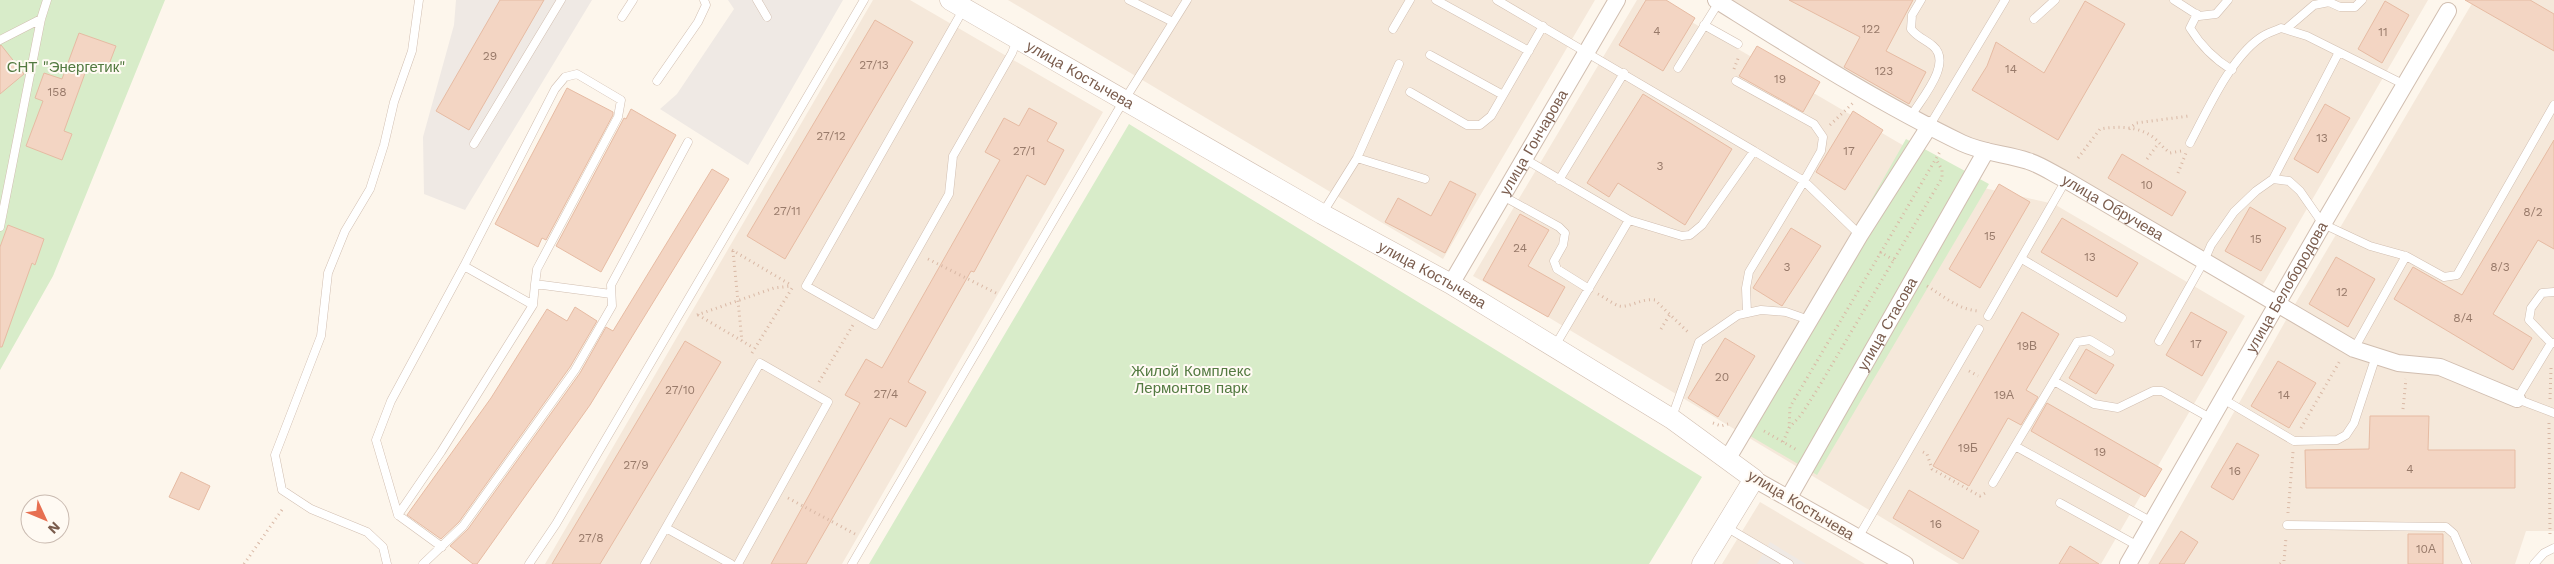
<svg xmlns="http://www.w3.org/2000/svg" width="2554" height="564" font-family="'Work Sans',sans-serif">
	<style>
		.residential { fill: #f5e8da }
		.industrial { fill: #efe9e4 }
		.green { fill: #d8ecc9 }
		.building { fill: #f3d5c3; stroke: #e6bba3 }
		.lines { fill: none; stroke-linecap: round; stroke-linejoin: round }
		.service-casing { stroke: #d1beb0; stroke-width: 9 }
		.minor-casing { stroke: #d1beb0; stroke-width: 18 }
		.tertiary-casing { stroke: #d1beb0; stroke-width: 21 }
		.path { stroke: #d9b8a5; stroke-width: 3; stroke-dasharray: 1 4; stroke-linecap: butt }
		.service { stroke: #fff; stroke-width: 8 }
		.minor { stroke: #fff; stroke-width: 16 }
		.tertiary { stroke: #fff; stroke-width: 20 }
		.labels { text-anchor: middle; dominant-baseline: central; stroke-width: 4; stroke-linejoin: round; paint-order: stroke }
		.number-label { font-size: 12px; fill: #987a6a }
		.park-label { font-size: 15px; fill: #537a41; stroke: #fffaf3 }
		.street-label { font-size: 15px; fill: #7a5c4d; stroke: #fffaf3 }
	</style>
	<rect width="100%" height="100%" fill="#fdf6ec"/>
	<!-- residential -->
	<path class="residential" d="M873,0h37l193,112 -261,452h-297z
		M1008,0h587l-152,259z
		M1637,0h17l317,185 83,19 191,112 -144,248h-142l-411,-247 -75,-41z
		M1722,0h706l-166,286 -195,-114 -81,-18z
		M2474,0h80v531h-28l-11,33h-367l146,-258z
		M1760,502l105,62h-143z"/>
	<!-- industrial -->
	<path class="industrial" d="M456,0h136l-127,210 -41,-16 -1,-57 31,-112z
		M728,0h115l-95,165 -88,-56 17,-15 57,-85z
		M1770,542l36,22h-49z"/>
	<!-- green -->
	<path class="green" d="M0,0h165l-112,276 -53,94z
		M1129,124l573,353 -53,87h-780z
		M1906,139l83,45 -172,291 -77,-45z"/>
	<!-- building -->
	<path class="building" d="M500,0h44l-75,130 -33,-19z
		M1646,0h20l29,18 -32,53 -44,-26z
		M1789,0h124l-27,51 40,21 -17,32 -65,-37 16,-30z
		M2465,0h65l24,14v37z
		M2085,1l40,23 -67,116 -86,-50 15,-24 9,-24 48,31z
		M2385,1l24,14 -27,48 -24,-14z
		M875,20l38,22 -128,217 -38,-23z
		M79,33l37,13 -10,26 -18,-7 -24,66 8,3 -10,26 -36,-14 17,-45 -8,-3 9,-25 18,6z
		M1,45l23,29 -24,20v-48z
		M1757,46l63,36 -17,30 -64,-36z
		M567,88l46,24v3l-67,125 -4,-2 -4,9 -43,-23z
		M1643,94l89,55 -47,76 -67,-42 -9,14 -22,-14z
		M2325,104l25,14 -32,55 -24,-14z
		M1029,108l28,15 -10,18 17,9 -19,35 -18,-10 -53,97 -3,-1 -63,111 18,10 -20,35 -16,-9 -84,146h-35l89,-161 -15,-8 21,-36 16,9 118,-208 -15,-8 19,-34 15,8z
		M631,109l45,26 -75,137 -45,-26 68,-128 2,1z
		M1853,111l30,19 -38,60 -29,-18z
		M2554,140v109l-16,-9 -45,74 39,24 -19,32 -119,-71 19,-32 49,28z
		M2122,154l64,38 -14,24 -64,-38z
		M712,169l17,10 -139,226 -113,159h-4l-23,-18 18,-17 112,-156 26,-46 7,4z
		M1450,181l26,13 -31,59 -60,-31 13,-24 33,18z
		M1999,184l31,18 -50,86 -31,-19z
		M2250,207l36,21 -25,43 -36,-20z
		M1520,214l29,16 -21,36 37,21 -17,30 -65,-37z
		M2062,218l76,45 -21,34 -76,-45z
		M8,225l36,14 -9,26 -3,-2 -30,84h-2v-100z
		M1791,228l30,18 -39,60 -29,-18z
		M2336,257l39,22 -27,48 -39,-23z
		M575,307l22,14 -27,46 -111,155 -18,17 -34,-24 84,-117 56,-89 20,12z
		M2022,312l37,22 -33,56 12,7 -17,28 -13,-7 -39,68 -36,-20z
		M2191,312l36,20 -25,44 -36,-21z
		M1725,338l30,18 -37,61 -30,-19z
		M685,341l36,21 -45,76 -76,126h-48z
		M2086,349l28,16 -18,29 -27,-16z
		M2278,361l38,22 -27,45 -38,-22z
		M2047,403l115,66 -17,28 -114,-66z
		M2370,416h59l-1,34h87v38h-209l-1,-38 64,-1z
		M2237,443l22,12 -26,45 -22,-13z
		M181,472l29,14 -11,24 -30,-13z
		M1909,490l70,41 -16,28 -70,-41z
		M2181,531l17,11 -14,22h-25z
		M2408,534h35v30h-35z
		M2070,546l29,18h-40z"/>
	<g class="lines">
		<defs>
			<path id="service" d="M757,0l10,17
				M1129,0l44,22
				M1436,0l93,51
				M1497,0l257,151 -52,74 -12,10 -8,1 -53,-16 -106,-62
				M2174,0l25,16 17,-2 12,-14
				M963,10l-157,276 69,39 74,-131 4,-38 59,-103 5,-13
				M2197,14l-7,14c11,18 24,31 42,42
				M622,17l11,-17
				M2034,19l21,-19
				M1704,25l34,19
				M1393,29l17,-29
				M2286,29l28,-24 15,-3 11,5h15l7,-7
				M0,40l41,-21
				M1430,55l73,40
				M1678,68l41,-66
				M657,81l41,-59 8,-17 -2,-5
				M1736,81l78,43 9,13 -2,14 -17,30 -50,-30
				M1410,92l57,33h13l11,-9 52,-90
				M1911,116c11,-18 42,-53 22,-70 -8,-7 -15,-8 -22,-17l1,-14 9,-15
				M1930,125l75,-125
				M2190,143c17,-32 40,-84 70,-105 6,-5 15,-7 21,-10l26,8 32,16
				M474,144l87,-144
				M1357,158l42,-94
				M2273,179l66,-127 66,33
				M1559,180l65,-107
				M1501,195l58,32 6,6 -2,12 -9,16 3,8 32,20
				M1322,214l35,-56 68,21
				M0,227l41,-208 6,-19
				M2022,259l100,59
				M535,284l2,-15 81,-152 3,-17 -44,-26 -12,3 -10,12 -91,177 69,39 2,-21 76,10
				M1747,313l-1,-25 3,-16 55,-91 56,54
				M1988,316l78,-136
				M2159,341l45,-80 7,-16 23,-33 22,-21 17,-12 16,2 11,10 23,33 47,22 36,10
				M2551,343l-22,-23 2,-12 11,-15 12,-1
				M2554,343h-3l-34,56 37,14
				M1555,346l74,-126
				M2354,349l52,-93 38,21 13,-2 97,-170
				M2110,352l-20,-12 -13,2 -62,104 137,76
				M2054,381l40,23 24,4 35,-17h9l50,28
				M2223,399l71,42 43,-1 9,-5 8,-12 22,-67
				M1672,417l27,-75 39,-27 23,-5 25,2 23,8
				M1993,483l22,-37
				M2060,503l78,43
				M398,515l-22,-75 15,-39 73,-135
				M2287,525l159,2 8,7 13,30
				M1726,527l63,37
				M666,528l65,36
				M1858,538l121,-209
				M442,547l-44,-32 43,-63 92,-147
				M387,564l-4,-17 -16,-15 -56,-23 -29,-19 -7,-35 46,-119 7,-63 17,-42 25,-42 14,-44 10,-43 18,-51 7,-51
				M423,564l40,-38 112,-156 37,-64 -1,-21 77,-143
				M529,564l27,-40 308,-524
				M645,564l115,-201 68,39 -90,162
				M852,564l265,-452 70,-112
				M2534,564l10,-11 10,-5"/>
			<g id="minor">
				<path id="s1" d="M1716,0c80,50 161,102 246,143 21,10 45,11 66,18 13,4 26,13 38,19l288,169 44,14 42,4 77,32"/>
				<path id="s2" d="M1451,284l166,-284"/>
				<path d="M1728,458l132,-223 70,-110"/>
				<path d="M1754,479l151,85"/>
				<path id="s3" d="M1789,497l197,-346"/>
				<path id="s4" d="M2128,564l195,-340 125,-213"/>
			</g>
			<g id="tertiary">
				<path id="s5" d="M950,0l372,214 129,70 221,135 82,60 -52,85"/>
			</g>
		</defs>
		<!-- service casing -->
		<use href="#service" class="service-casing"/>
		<!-- minor casing -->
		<use href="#minor" class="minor-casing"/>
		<!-- tertiary casing -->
		<use href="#tertiary" class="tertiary-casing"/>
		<!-- path -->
		<path class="path" d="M1734,69l5,-13
			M1830,125l23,-22
			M2129,129l7,-6 53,-7
			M2078,158l22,-29c17,-3 38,-3 53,8 6,5 10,11 17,16l11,-2
			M2147,159l11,-15
			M2178,173l8,-20
			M732,250l59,35
			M733,251l9,90
			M1880,252l14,8
			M928,259l70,35
			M1927,286c18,11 30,23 51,25
			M1598,294c6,3 15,10 21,12 11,2 22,-8 36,-6l35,34
			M697,315l77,-27 17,-2
			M698,315l56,33
			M1661,329l9,-15
			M752,353l42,-68
			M1969,371l9,5
			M819,382l34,-57
			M2550,399l1,-31
			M2403,409l3,-30
			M1713,423l8,3 7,-2
			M2549,423l1,114
			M1789,428l12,-13 16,-25 125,-212v-8l-6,-11
			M2301,428l40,-69
			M1764,431l33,19
			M1783,442l6,-14 1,-21 151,-257
			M1923,452l4,2 5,15 48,27 7,-4
			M788,498l67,36
			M2288,513l5,-61
			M244,564l40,-57
			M2280,564l4,-3 2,-24"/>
		<!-- service -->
		<use href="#service" class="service"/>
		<!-- minor -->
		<use href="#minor" class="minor"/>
		<!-- tertiary -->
		<use href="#tertiary" class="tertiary"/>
	</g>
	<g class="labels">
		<!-- number labels -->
		<g class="number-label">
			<text x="1871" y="29">122</text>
			<text x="1657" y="31">4</text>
			<text x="2383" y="32">11</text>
			<text x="490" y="56">29</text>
			<text x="874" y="65">27/13</text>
			<text x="2011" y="69">14</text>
			<text x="1884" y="71">123</text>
			<text x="1780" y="79">19</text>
			<text x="57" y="92">158</text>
			<text x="831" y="136">27/12</text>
			<text x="2322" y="138">13</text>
			<text x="1024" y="151">27/1</text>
			<text x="1849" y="151">17</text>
			<text x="1660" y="166">3</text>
			<text x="2147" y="185">10</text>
			<text x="787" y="211">27/11</text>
			<text x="2533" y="212">8/2</text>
			<text x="1990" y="236">15</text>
			<text x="2256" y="239">15</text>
			<text x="1520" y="248">24</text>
			<text x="2090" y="257">13</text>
			<text x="1787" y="267">3</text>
			<text x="2500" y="267">8/3</text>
			<text x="2342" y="292">12</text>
			<text x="2463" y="318">8/4</text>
			<text x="2196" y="344">17</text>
			<text x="2027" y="346">19В</text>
			<text x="1722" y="377">20</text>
			<text x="680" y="390">27/10</text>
			<text x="886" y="394">27/4</text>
			<text x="2004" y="395">19А</text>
			<text x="2284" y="395">14</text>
			<text x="1968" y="448">19Б</text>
			<text x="2100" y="452">19</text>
			<text x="636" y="465">27/9</text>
			<text x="2410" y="469">4</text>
			<text x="2235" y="471">16</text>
			<text x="1936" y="524">16</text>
			<text x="591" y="538">27/8</text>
			<text x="2426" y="549">10А</text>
		</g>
		<!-- park labels -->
		<g class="park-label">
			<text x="66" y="67">СНТ "Энергетик"</text>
			<text x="1191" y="371">Жилой Комплекс<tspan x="1191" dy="17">Лермонтов парк</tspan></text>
		</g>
		<!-- street labels -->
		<g class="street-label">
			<text stroke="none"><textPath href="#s5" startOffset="150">улица Костычева</textPath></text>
			<text stroke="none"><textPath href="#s2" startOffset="164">улица Гончарова</textPath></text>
			<text stroke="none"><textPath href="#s1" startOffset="450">улица Обручева</textPath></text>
			<text stroke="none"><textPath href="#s5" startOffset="555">улица Костычева</textPath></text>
			<text stroke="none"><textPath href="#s4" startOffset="319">улица Белобородова</textPath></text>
			<text stroke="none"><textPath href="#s3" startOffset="199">улица Стасова</textPath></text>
			<text transform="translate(1801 505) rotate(31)">улица Костычева</text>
		</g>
	</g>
	<!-- north arrow -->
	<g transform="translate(45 519) rotate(134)"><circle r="24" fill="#fffaf3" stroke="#cabbb1"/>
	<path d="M0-4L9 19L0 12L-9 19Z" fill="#e76f51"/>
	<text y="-8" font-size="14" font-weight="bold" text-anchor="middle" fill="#7a5c4d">N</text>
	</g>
</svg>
